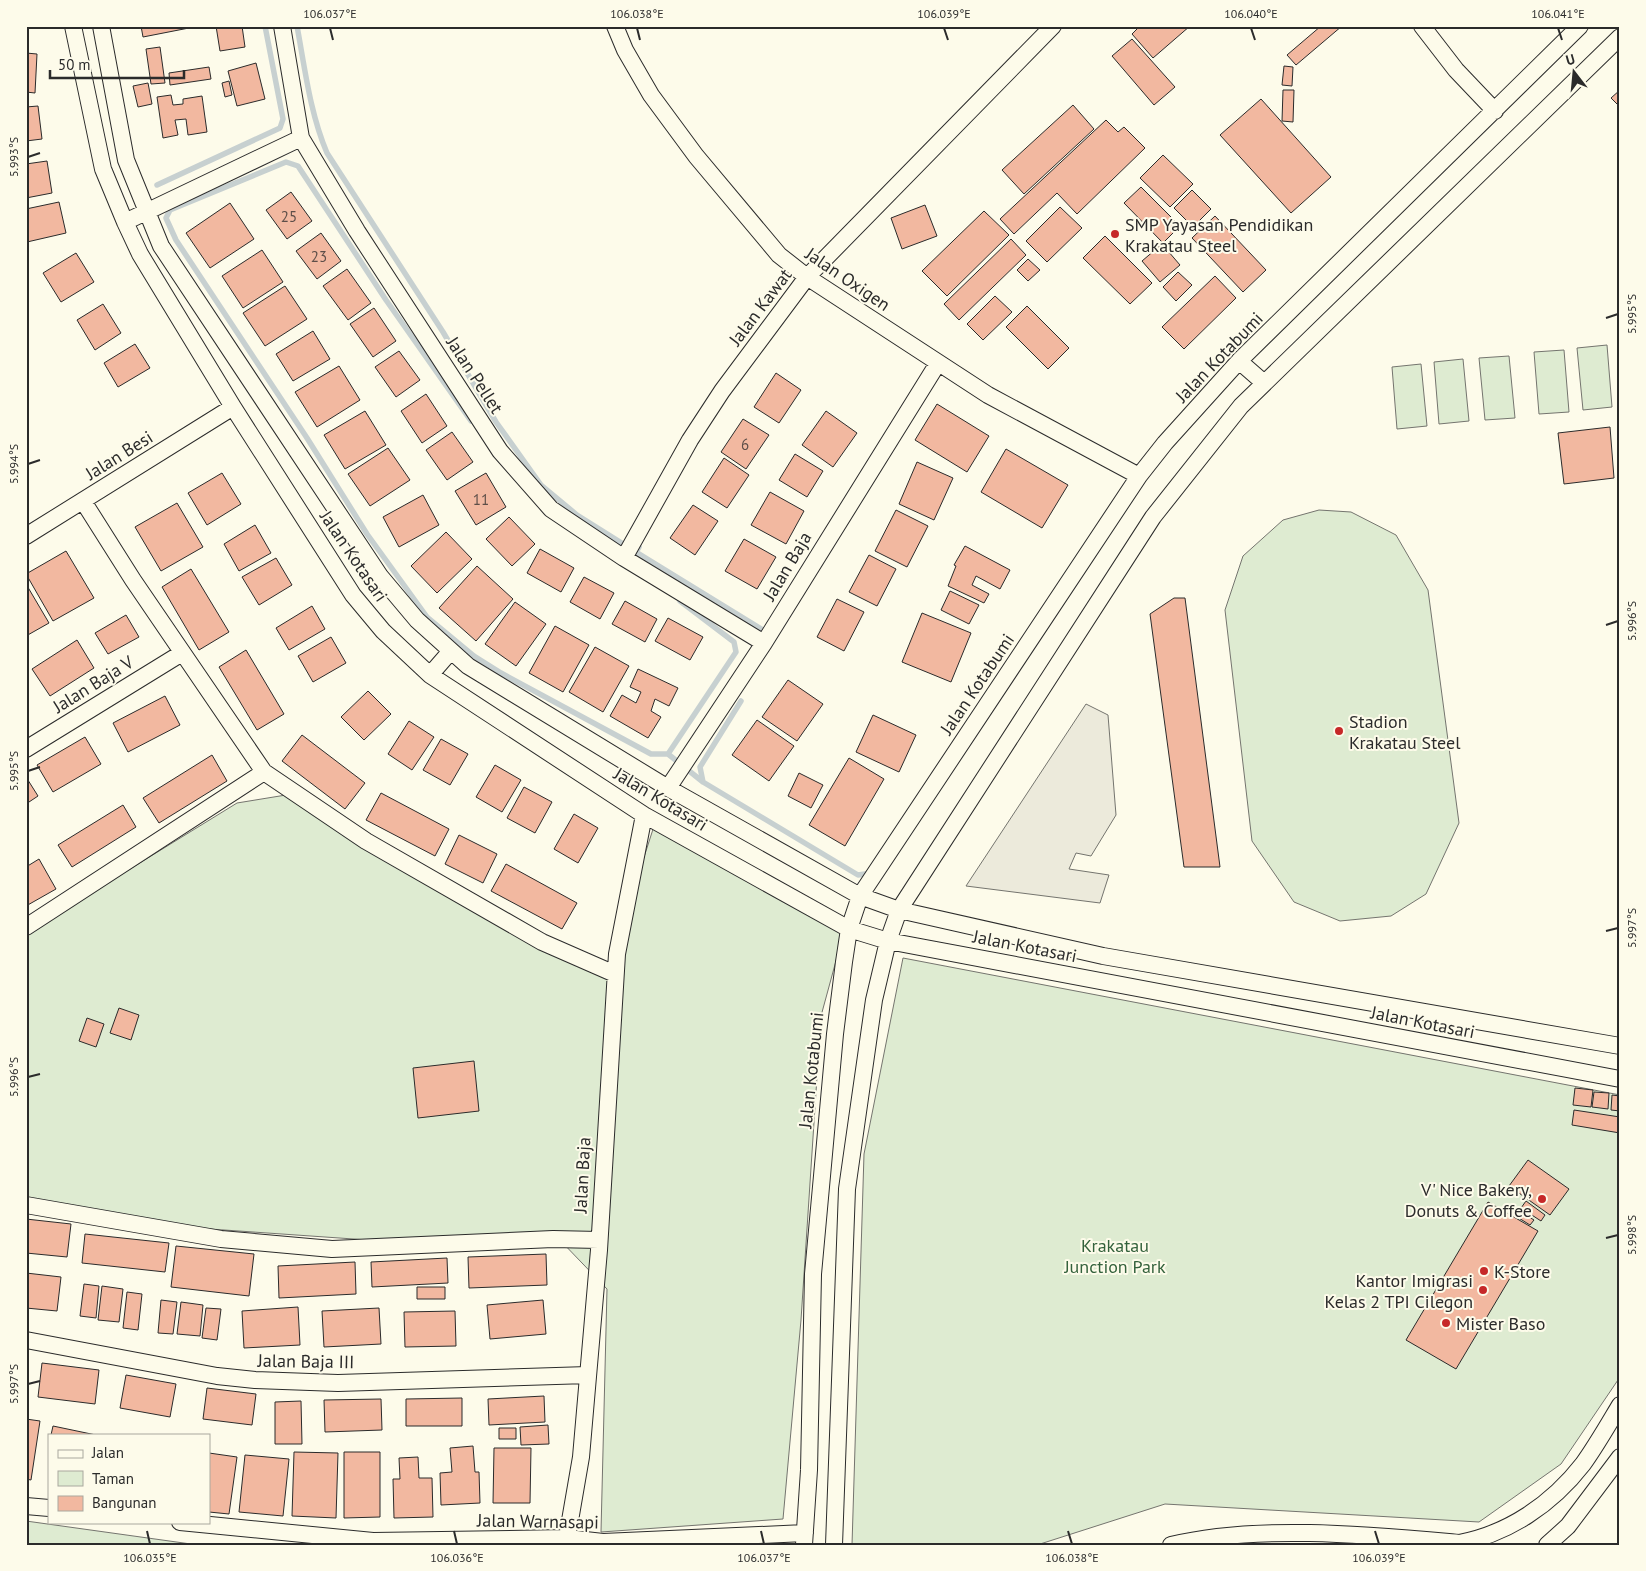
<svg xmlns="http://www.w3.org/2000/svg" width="1646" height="1571" font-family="'PT Sans',sans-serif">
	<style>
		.green { fill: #deebd1; stroke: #74746e }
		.parking { fill: #eceadb; stroke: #74746e }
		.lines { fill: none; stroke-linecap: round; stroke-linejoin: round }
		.stream { stroke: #c7d0d0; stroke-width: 5.5 }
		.building { fill: #f2b8a0; stroke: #2b2b2b }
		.minor-casing { stroke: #2b2b2b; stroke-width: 18 }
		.minor { stroke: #fdfbea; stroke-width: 16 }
		.ticks { fill: none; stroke: #2b2b2b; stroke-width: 2 }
		.poi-dot { fill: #c62828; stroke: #fdfbea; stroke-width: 2 }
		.labels { text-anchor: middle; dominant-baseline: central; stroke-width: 4; stroke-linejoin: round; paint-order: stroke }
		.number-label { font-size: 15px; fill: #5d4e48 }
		.poi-label { font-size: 18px; fill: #2b2b2b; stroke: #fdfbea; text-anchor: start }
		.street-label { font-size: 18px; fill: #2b2b2b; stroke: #fdfbea }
		.park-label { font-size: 18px; fill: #34623c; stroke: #fdfbea }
		.neatline { fill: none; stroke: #2b2b2b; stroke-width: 2 }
		.ticks-label { font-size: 12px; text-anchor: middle; fill: #2b2b2b }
	</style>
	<rect width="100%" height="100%" fill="#fdfbea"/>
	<!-- green -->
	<path class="green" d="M1607,345l5,62 -29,3 -6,-62z
		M1564,350l5,62 -30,2 -5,-62z
		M1509,356l6,62 -30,2 -6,-62z
		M1463,359l6,62 -30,3 -5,-62z
		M1421,364l6,62 -30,3 -5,-62z
		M1319,510l32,2 45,23 32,55 31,233 -33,71 -35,22 -51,5 -46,-19 -42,-61 -27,-231 18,-54 40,-36z
		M286,795l320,180 49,-152 191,101 -25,92 -20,304 -18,199 -182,13 6,-243 -49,-51 -161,4 -216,-15 -155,-25v-269l211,-130z
		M903,958l717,137v282l-59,87 -82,58 -314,-18 -128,41h-185l12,-391z
		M26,1521l172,24h-172z"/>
	<!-- parking -->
	<path class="parking" d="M1086,704l22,11 8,100 -25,41 -15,-3 -7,16 40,6 -9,28 -134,-17z"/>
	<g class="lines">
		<!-- stream -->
		<path class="stream" d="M297,26c8,43 13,87 30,127l116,179 53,90 45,63 36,30 51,32
			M157,185l123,-57 3,-9 -18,-93
			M471,421l-85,-121 -88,-134 -12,-4 -116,48 -4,8 10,22 131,198 60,96 60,83 47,39 27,17 150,81h17l35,28
			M639,547l-3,5 127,78
			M741,701l-41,66 3,15 155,93 14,-2
			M668,754l68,-102 -2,-10 -54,-41"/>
	</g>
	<!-- building -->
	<path class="building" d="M141,26h53v1l-51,10z
		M216,26h26l3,21 -25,4z
		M1140,26h50l-37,32 -21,-24z
		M1321,26h21l-46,39 -9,-10z
		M1132,39l43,48 -21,18 -42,-49z
		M160,47l5,36 -14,1 -5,-35z
		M26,53l11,1 -2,39 -9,-1z
		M256,63l9,36 -28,7 -9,-35z
		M1284,66l9,1 -1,19 -10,-1z
		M209,67l2,12 -41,6 -1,-12z
		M229,81l3,14 -7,2 -3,-14z
		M148,83l4,21 -14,3 -5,-21z
		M1283,90h11l-1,32 -11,-1z
		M1620,90v17l-9,-9z
		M171,95l2,10 10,-1v-5l19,-3 5,36 -19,3 -2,-16 -11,1 3,15 -15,3 -6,-41z
		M1261,99l70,78 -40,36 -71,-78z
		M1073,105l21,24 -70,65 -22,-24z
		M38,106l4,33 -16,2v-34z
		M1106,120l12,12 6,-5 21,21 -68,66 -20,-21 -43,41 -14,-15z
		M1163,155l30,29 -23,23 -30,-29z
		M47,161l5,32 -26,5v-34z
		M1141,187l39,39 -17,17 -39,-40z
		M1192,190l19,19 -18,18 -19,-19z
		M291,192l21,29 -25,18 -21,-29z
		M59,202l7,31 -39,9 -1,-33z
		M230,203l24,36 -44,29 -24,-35z
		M925,205l12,31 -35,13 -11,-31z
		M1060,207l22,21 -35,34 -21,-21z
		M984,211l25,24 -62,61 -25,-25z
		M1215,216l51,54 -23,22 -51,-54z
		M321,233l20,28 -24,18 -21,-28z
		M1105,236l47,47 -22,21 -47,-46z
		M1011,239l15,16 -67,65 -15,-16z
		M1162,244l18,21 -20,17 -18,-21z
		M262,250l21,32 -40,26 -21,-32z
		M76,253l18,29 -33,20 -18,-29z
		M1028,259l12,11 -12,11 -11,-11z
		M347,269l24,34 -23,17 -25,-34z
		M1178,272l14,13 -16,16 -13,-14z
		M1215,276l21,22 -52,51 -22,-22z
		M285,286l22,33 -42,27 -22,-33z
		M995,296l17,16 -29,28 -16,-16z
		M103,304l18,29 -26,17 -18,-30z
		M1027,306l42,42 -21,21 -42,-42z
		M374,308l22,33 -23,16 -23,-33z
		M313,331l17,28 -37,22 -17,-27z
		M135,344l15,24 -32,19 -14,-24z
		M399,351l21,29 -24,17 -21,-30z
		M339,366l21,34 -43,27 -22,-35z
		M776,373l25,17 -22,33 -25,-16z
		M426,394l21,32 -25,17 -21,-32z
		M937,404l52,32 -22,36 -52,-32z
		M365,411l21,34 -41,24 -21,-34z
		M826,411l31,22 -24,34 -31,-22z
		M743,419l26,16 -23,34 -25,-17z
		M1610,427l4,51 -50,6 -6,-51z
		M452,432l21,30 -26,18 -21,-30z
		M388,448l22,32 -40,26 -22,-32z
		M1006,449l62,36 -26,43 -61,-36z
		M795,454l28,17 -16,26 -28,-17z
		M724,458l25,17 -22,33 -25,-16z
		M917,462l36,16 -19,42 -35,-16z
		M222,473l19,31 -34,21 -19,-32z
		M486,473l20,34 -30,18 -21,-34z
		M770,492l34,19 -18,33 -35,-19z
		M423,495l16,30 -40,22 -16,-30z
		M177,503l26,44 -42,24 -26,-44z
		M693,505l25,16 -23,34 -25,-17z
		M896,510l32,16 -21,41 -32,-16z
		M509,517l26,27 -23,22 -26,-27z
		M255,525l16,28 -32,18 -15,-27z
		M446,532l26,27 -35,34 -26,-27z
		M744,539l32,18 -19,32 -32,-18z
		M965,546l45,24 -10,19 -24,-13 -4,9 17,9 -5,9 -36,-17 8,-20 -2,-1z
		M540,549l34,19 -13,24 -34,-19z
		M66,551l28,47 -41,23 -27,-47z
		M869,555l27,14 -19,37 -28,-14z
		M276,558l16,27 -33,20 -17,-28z
		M477,566l36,33 -37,42 -37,-33z
		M191,569l38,63 -30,18 -37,-63z
		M584,577l30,16 -14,26 -30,-17z
		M26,584l23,39 -23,13z
		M950,591l29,14 -10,19 -28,-14z
		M1174,598h11l35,269h-36l-34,-253z
		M837,599l27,13 -20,39 -27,-14z
		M625,601l32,18 -12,23 -33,-18z
		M515,602l31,22 -30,42 -31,-22z
		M312,606l13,23 -36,21 -13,-22z
		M922,613l49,20 -20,49 -49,-20z
		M126,615l13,22 -31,17 -13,-21z
		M668,618l35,19 -13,23 -35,-19z
		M555,626l34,19 -26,47 -34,-19z
		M331,637l15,26 -33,19 -15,-26z
		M77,640l17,28 -44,28 -18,-27z
		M595,647l34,19 -26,46 -34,-20z
		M246,650l38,64 -27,16 -38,-63z
		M638,669l40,19 -9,18 -14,-7 -4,12 10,6 -13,21 -38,-22 12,-21 14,8 5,-11 -11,-5z
		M788,680l35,24 -26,37 -35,-24z
		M368,691l23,23 -27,26 -23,-23z
		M165,696l15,29 -52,27 -15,-29z
		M873,715l43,20 -17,37 -43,-20z
		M757,720l37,26 -25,35 -37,-26z
		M409,721l25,16 -22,33 -24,-16z
		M302,735l63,48 -20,26 -63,-48z
		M85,737l16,27 -48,28 -16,-27z
		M441,739l27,15 -18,31 -27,-15z
		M212,755l15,26 -68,42 -16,-25z
		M849,758l35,21 -39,67 -36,-21z
		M495,765l26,15 -19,32 -26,-15z
		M799,773l24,12 -12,23 -23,-12z
		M26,777l12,19 -12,8z
		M524,787l28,15 -17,31 -28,-15z
		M381,793l68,36 -14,27 -69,-36z
		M123,805l13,22 -64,40 -14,-22z
		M574,814l24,14 -20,35 -24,-14z
		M459,835l38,19 -14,29 -38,-19z
		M39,859l17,30 -30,17v-39z
		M506,864l71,39 -15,26 -71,-38z
		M119,1008l20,7 -8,25 -21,-7z
		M87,1018l17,6 -8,23 -17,-6z
		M474,1061l5,50 -61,7 -5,-50z
		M1575,1088l18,2 -2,17 -18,-2z
		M1594,1092l15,1 -1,16 -16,-2z
		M1612,1095l8,1v15l-9,-1z
		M1574,1110l46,7v16l-48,-8z
		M1528,1160l41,29 -19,26 -41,-29z
		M1526,1201l19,14 -4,6 -20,-13z
		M1488,1202l50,29 -82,138 -50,-29z
		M1518,1210l16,10 -4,5 -16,-10z
		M26,1219l45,5 -4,33 -41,-4z
		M85,1234l84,9 -4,29 -83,-9z
		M176,1246l78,8 -5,42 -78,-9z
		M546,1254l1,31 -78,3 -1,-31z
		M447,1258l1,25 -76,4 -1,-25z
		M355,1262l1,32 -77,4 -1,-32z
		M26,1273l35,4 -4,34 -31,-3z
		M84,1284l15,2 -3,32 -16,-2z
		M102,1286l21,3 -4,33 -21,-2z
		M417,1287h28v12h-28z
		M127,1292l15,2 -4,36 -15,-2z
		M161,1300l16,2 -4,32 -15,-1z
		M543,1300l3,34 -56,5 -3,-34z
		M181,1302l22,3 -3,31 -23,-2z
		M298,1307l2,38 -56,3 -2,-37z
		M206,1308l15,1 -4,31 -15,-2z
		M379,1308l2,36 -57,3 -2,-36z
		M455,1311l1,35 -51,1 -1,-35z
		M42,1363l57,7 -4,34 -57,-7z
		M126,1375l50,9 -6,33 -50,-9z
		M207,1388l49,6 -4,31 -49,-6z
		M544,1396l1,26 -56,3 -1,-26z
		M462,1398v28h-56v-27z
		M381,1399l1,31 -57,2 -1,-32z
		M301,1401l1,43h-27v-42z
		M26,1419l14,2 -9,59 -5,-1z
		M548,1425l1,19 -28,1 -1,-18z
		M53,1426l43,9h-45z
		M499,1428h17v11h-17z
		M473,1446l2,26h4l1,31 -39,2 -1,-32 12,-1 -2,-24z
		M494,1448h37l-1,55h-37z
		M294,1452l44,1 -2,65 -44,-2z
		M344,1452h36v65l-36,1z
		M209,1453l28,4 -8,57 -20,-2z
		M245,1455l44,4 -6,57 -44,-4z
		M418,1457l1,21h13l1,39 -39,1 -1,-39h7l-1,-21z"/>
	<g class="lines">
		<defs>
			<path id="minor" d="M73,26l30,143 22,53 15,32 93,153 120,188 30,36 47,44 214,140 205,114 39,12 732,138
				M101,26l25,134 35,86 219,330 37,44 51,46 200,122 192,108 39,14 204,46 517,90
				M282,26l19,112 56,93 143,220 51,58 73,49 140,85
				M615,26l10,24 26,45 45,61 83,99 28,22 181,118 151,81
				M1422,26l34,44 39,41
				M125,222l176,-84
				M1239,361l24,21
				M83,501l50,79 131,192 102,69 176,101 73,32
				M26,536l207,-129
				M624,558l66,-118 32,-49 85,-114 246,-251
				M430,675l20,-23
				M26,749l156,-96
				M668,788l96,-145 174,-280
				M26,927l238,-155
				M26,1205l195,34 111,10 221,-10 46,1
				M26,1340l191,36 38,4 83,3 250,-8
				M26,1506l23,2
				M180,1522l193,19 194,-3 36,4 202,-9
				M567,1538l14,-81 18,-207 18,-296 27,-139
				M804,1545l5,-75 4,-196 22,-240 9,-72 5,-33 11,-33 279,-420 26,-33 74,-82 341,-335
				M834,1545l13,-356 27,-189 14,-59 11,-31 254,-393 88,-111 379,-369
				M1171,1545c86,-21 199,-10 288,-2 49,-9 93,-39 124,-79 13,-18 25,-39 37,-59
				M1547,1545l21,-19 52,-69"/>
		</defs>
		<!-- minor casing -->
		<use href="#minor" class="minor-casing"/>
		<!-- minor -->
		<use href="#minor" class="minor"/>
	</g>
	<!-- ticks -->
	<path class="ticks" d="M330,28l3,12M637,28l3,12M944,28l4,12M1251,28l4,12M1558,28l4,12M28,157l12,-4M1606,318l12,-4M28,464l12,-4M1606,625l12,-4M28,771l12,-4M1606,931l12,-3M28,1077l12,-3M1606,1238l12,-3M28,1384l12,-3M147,1531l3,13M454,1531l3,13M761,1531l3,13M1068,1531l4,13M1375,1531l4,13"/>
	<!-- markers -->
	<g class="poi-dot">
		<circle cx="1115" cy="234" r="5"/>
		<circle cx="1339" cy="731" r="5"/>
		<circle cx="1542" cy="1199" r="5"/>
		<circle cx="1484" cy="1271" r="5"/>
		<circle cx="1483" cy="1290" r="5"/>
		<circle cx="1446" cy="1323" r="5"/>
	</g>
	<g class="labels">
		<!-- number labels -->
		<g class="number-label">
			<text x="289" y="216">25</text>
			<text x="319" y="256">23</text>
			<text x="745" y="444">6</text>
			<text x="481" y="499">11</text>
		</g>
		<!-- poi labels -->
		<g class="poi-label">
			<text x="1125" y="224">SMP Yayasan Pendidikan<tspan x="1125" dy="21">Krakatau Steel</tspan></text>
			<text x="1349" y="721">Stadion<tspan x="1349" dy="21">Krakatau Steel</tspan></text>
			<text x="1532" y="1189" text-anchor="end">V' Nice Bakery,<tspan x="1532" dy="21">Donuts &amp; Coffee</tspan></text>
			<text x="1494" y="1271">K-Store</text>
			<text x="1473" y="1280" text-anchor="end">Kantor Imigrasi<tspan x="1473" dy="21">Kelas 2 TPI Cilegon</tspan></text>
			<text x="1456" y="1323">Mister Baso</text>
		</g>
		<!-- street labels -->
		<g class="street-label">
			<text transform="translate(848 279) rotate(34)">Jalan Oxigen</text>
			<text transform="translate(760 307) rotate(-53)">Jalan Kawat</text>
			<text transform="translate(1219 357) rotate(-46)">Jalan Kotabumi</text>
			<text transform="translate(475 375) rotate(57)">Jalan Pellet</text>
			<text transform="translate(119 455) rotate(-32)">Jalan Besi</text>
			<text transform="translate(354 556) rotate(56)">Jalan Kotasari</text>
			<text transform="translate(787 566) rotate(-59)">Jalan Baja</text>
			<text transform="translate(93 684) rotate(-32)">Jalan Baja V</text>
			<text transform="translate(977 684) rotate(-56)">Jalan Kotabumi</text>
			<text transform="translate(661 799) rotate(31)">Jalan Kotasari</text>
			<text transform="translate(1025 946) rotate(11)">Jalan Kotasari</text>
			<text transform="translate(1423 1022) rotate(11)">Jalan Kotasari</text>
			<text transform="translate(811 1070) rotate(-84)">Jalan Kotabumi</text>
			<text transform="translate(582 1175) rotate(-87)">Jalan Baja</text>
			<text transform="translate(306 1361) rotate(1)">Jalan Baja III</text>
			<text transform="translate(538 1521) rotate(1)">Jalan Warnasapi</text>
		</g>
		<!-- park labels -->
		<g class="park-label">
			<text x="1115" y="1245">Krakatau<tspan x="1115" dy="21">Junction Park</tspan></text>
		</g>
	</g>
	<!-- border -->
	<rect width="1646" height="1571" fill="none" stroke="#fdfbea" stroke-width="55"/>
	<!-- legend -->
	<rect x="48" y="1434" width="162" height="90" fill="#fdfbea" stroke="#a9a89e"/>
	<rect x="58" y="1450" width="25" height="8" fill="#fdfbea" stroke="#a9a89e"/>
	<text x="92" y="1458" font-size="15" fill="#2b2b2b">Jalan</text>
	<rect x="58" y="1471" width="25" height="15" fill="#deebd1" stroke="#a9a89e"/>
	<text x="92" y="1484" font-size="15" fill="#2b2b2b">Taman</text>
	<rect x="58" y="1496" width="25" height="15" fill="#f2b8a0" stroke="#a9a89e"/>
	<text x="92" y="1508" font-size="15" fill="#2b2b2b">Bangunan</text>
	<!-- north arrow -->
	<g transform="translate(1574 72) rotate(344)" stroke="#fdfbea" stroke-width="4" paint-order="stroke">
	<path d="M0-4L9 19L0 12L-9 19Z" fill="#2b2b2b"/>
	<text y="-8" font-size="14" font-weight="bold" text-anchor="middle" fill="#2b2b2b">U</text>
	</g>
	<!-- scale -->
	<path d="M50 70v8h134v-8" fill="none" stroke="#2b2b2b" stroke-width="2.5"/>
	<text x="58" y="70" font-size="15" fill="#2b2b2b" stroke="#fdfbea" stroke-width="4" paint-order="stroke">50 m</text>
	<rect x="28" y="28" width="1590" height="1516" class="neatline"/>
	<g class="ticks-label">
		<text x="330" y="18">106.037°E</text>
		<text x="637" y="18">106.038°E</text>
		<text x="944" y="18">106.039°E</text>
		<text x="1251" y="18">106.040°E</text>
		<text x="1558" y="18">106.041°E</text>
		<text transform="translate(14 157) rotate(-90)" y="4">5.993°S</text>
		<text transform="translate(1632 314) rotate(-90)" y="4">5.995°S</text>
		<text transform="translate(14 464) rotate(-90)" y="4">5.994°S</text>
		<text transform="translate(1632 621) rotate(-90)" y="4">5.996°S</text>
		<text transform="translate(14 771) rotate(-90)" y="4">5.995°S</text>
		<text transform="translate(1632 928) rotate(-90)" y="4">5.997°S</text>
		<text transform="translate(14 1077) rotate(-90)" y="4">5.996°S</text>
		<text transform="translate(1632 1235) rotate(-90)" y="4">5.998°S</text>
		<text transform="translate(14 1384) rotate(-90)" y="4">5.997°S</text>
		<text x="150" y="1562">106.035°E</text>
		<text x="457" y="1562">106.036°E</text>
		<text x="764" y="1562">106.037°E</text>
		<text x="1072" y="1562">106.038°E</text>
		<text x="1379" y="1562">106.039°E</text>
	</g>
</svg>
